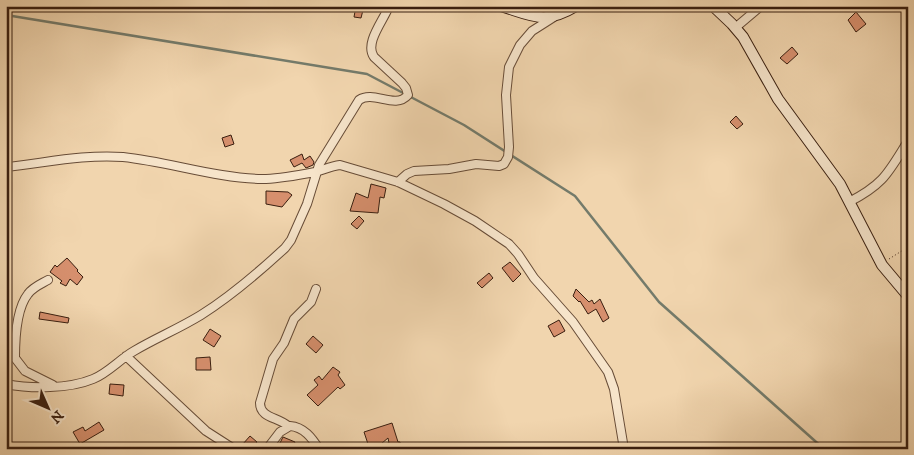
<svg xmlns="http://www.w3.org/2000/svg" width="914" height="455" font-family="'IM FELL DW Pica',serif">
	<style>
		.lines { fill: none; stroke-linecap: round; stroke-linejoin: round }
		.stream { stroke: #747b6b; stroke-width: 2.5 }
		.building { fill: #d68f6d; stroke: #391e0f }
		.street-casing { stroke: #674c37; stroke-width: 10 }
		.secondary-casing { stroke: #391e0f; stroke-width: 12 }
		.path { stroke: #391e0f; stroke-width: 1; stroke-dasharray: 1 2.5; stroke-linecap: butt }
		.street { stroke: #f6e4ca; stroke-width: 8 }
		.secondary { stroke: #f6e4ca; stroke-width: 10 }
	</style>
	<rect width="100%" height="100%" fill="#f1d5ae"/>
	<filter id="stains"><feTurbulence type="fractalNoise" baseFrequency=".004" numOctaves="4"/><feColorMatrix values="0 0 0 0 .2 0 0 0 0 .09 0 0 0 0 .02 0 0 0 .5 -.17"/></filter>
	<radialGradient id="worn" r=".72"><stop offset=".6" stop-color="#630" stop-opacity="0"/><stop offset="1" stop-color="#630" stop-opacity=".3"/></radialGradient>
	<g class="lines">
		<!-- stream -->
		<path class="stream" d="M6,15l361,59 97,51 111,71 84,106 165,147"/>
	</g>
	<!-- building -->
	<path class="building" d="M356,6h8l-3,12 -7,-1z
		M856,12l10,12 -10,8 -8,-12z
		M792,47l6,7 -11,10 -7,-6z
		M736,116l7,8 -6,5 -7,-7z
		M231,135l3,9 -9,3 -3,-9z
		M302,154l2,6 6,-4 4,6 -1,3 -7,3 -4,-5 -8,4 -4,-7z
		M371,184l15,4 -2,10 -4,-1 -2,16 -28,-2 6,-18 12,5z
		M266,191l22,1 4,3 -10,12 -16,-3z
		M359,216l5,5 -7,8 -6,-5z
		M67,258l11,12 -1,1 6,6 -6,8 -7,-6 -4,7 -6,-3 2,-2 -12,-9 5,-7 2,2z
		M510,262l11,12 -8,8 -11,-14z
		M489,273l4,5 -11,10 -5,-5z
		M576,289l13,13 3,-2 2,4 6,-5 9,19 -6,4 -7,-13 -8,5 -8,-13 -1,1 -6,-6z
		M40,312l29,6 -1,5 -29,-4z
		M559,320l6,11 -11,6 -6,-11z
		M210,329l11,7 -7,11 -11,-7z
		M313,336l10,9 -7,8 -10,-9z
		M210,357l1,13h-15v-12z
		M333,367l7,5 -2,3 7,10 -5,4 -2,-2 -20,19 -11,-11 11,-10 -4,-5 5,-4 3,4z
		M110,384l14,1 -1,11 -14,-2z
		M99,422l5,8 -24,14 -7,-12 10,-5 2,4z
		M392,423l6,19h2l1,7h-21v-4l9,-2 -1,-5 -13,11h-5l-4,-4 2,-1 -4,-12z
		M250,436l7,6 -6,7h-5l-4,-4z
		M283,437l12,5 -3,7h-15z"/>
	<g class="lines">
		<defs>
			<path id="street" d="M735,28l26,-22
				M6,167c39,-4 78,-13 117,-10 47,5 92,21 139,22 18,0 36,-4 53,-7 8,-2 16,-6 25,-7l58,17 46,22 31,17 34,23 9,10 16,24 39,44 35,50 6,17 10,60
				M398,182l9,-8 7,-3 35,-2 27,-5 23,2 5,-2 4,-7 1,-10 -3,-52 3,-28 11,-22 12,-14 22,-14
				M849,202c35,-18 39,-29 59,-61
				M48,280c-7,4 -15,7 -20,14 -12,15 -13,45 -13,64l10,13 28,14
				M126,356l80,75 28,18
				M6,384c25,5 63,5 87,-5 15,-6 27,-20 41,-28 22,-13 46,-23 67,-36 30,-19 58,-43 84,-67l6,-8 16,-36 12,-39 40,-65c15,-10 36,10 49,-5l-2,-7 -4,-5 -28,-26c-10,-14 10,-37 15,-51
				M288,426c-10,-9 -28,-8 -28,-23l13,-44 11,-16 10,-24 17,-17 5,-13
				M267,449l13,-17 10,-6c14,1 22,12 29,23"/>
			<path id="secondary" d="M501,6c32,10 44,19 75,0
				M713,6l19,18 11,13 35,62 62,85 42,81 26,31"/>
		</defs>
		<!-- street casing -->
		<use href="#street" class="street-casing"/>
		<!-- secondary casing -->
		<use href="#secondary" class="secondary-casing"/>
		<!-- path -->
		<path class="path" d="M889,259l19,-12"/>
		<!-- street -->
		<use href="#street" class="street"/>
		<!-- secondary -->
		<use href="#secondary" class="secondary"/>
	</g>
	<!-- margin -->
	<rect width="914" height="455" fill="none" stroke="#f1d5ae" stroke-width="25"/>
	<rect x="8" y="8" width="899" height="440" fill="none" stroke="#391e0f" stroke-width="2.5"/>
	<rect x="12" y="12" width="889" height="430" fill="none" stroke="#391e0f"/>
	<!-- north arrow -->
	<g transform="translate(48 408) rotate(135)" stroke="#f6e4ca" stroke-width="4" paint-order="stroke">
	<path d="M0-4L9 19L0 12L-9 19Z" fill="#391e0f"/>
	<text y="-8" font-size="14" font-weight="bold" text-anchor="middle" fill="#391e0f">N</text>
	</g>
	<rect width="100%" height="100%" filter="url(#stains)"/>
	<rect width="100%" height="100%" fill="url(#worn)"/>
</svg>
